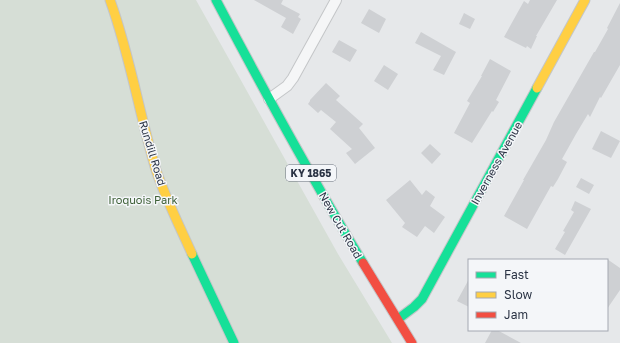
<svg xmlns="http://www.w3.org/2000/svg" width="620" height="343" font-family="'Golos Text',sans-serif">
	<style>
		.green { fill: #d6ded6 }
		.building { fill: #ced0d3 }
		.lines { fill: none; stroke-linecap: round; stroke-linejoin: round }
		.street-casing { stroke: #c4c6c8; stroke-width: 12 }
		.fast-casing { stroke: #c4c6c8; stroke-width: 11 }
		.slow-casing { stroke: #c4c6c8; stroke-width: 11 }
		.jam-casing { stroke: #c4c6c8; stroke-width: 11 }
		.street { stroke: #f5f6f7; stroke-width: 10 }
		.fast { stroke: #16e098; stroke-width: 9 }
		.slow { stroke: #ffcf43; stroke-width: 9 }
		.jam { stroke: #f24e42; stroke-width: 9 }
		.labels { text-anchor: middle; dominant-baseline: central; stroke-width: 3; stroke-linejoin: round; paint-order: stroke }
		.shield { fill: #f4f6f9; stroke: #676e7b; stroke-width: 1 }
		.shield-label { font-size: 10px; font-weight: bold; fill: #2b3445 }
		.street-label { font-size: 11px; fill: #2b3445; stroke: #f4f6f9 }
		.park-label { font-size: 11px; fill: #3f6138; stroke: #f4f6f9 }
	</style>
	<rect width="100%" height="100%" fill="#e6e8ea"/>
	<!-- green -->
	<path class="green" d="M0,0h196l142,254 54,89h-392z"/>
	<!-- building -->
	<path class="building" d="M254,0h29l-2,4 19,10 -2,3 3,2 -8,15 -12,-7 5,-9z
		M530,0h27l-21,36h1l-6,13 -4,-3 -1,2 -22,-11 20,-36 4,3z
		M620,3v62l-19,33 -1,-1 -10,20 -2,-3 -12,20 -14,25 5,3 -9,17 -5,8 -2,-1 -24,43 -23,-13 20,-36h-1l23,-40 8,-18 40,-70h1l13,-23 -1,-1z
		M369,9l17,10 -7,14 -18,-10z
		M464,13l11,6 -5,10 -11,-5z
		M421,32l35,20 -12,23 -11,-5 8,-14 -26,-13z
		M339,40l18,10 -7,12 -18,-10z
		M490,59l21,12 -15,29 3,2 -6,10 -1,-1 -20,32 -18,-10 16,-30 -3,-2 15,-25h-1z
		M384,65l14,9 -10,16 -14,-9z
		M326,83l14,13 -4,4 27,24 -4,4 16,20 -20,16 -9,-11 6,-4 -22,-20 6,-7 -15,-12 -3,3 -10,-9 2,-3v-1z
		M601,131l19,10 -9,17 -19,-9z
		M430,144l11,10 -9,10 -11,-11z
		M581,178l13,7 -5,9 -13,-7z
		M410,180l12,15 4,-5 9,7 -5,9 15,11 -11,16 -9,-7 -8,11 -15,-10 3,-4 -19,-23z
		M575,201l16,8 -26,46 -10,-6 10,-17 -2,-1 11,-19 -3,-2z
		M607,259l13,9v22l-13,19z
		M469,279v28l-12,-6z
		M492,330h5l24,13h-36z"/>
	<g class="lines">
		<defs>
			<path id="street" d="M269,99l18,-13 6,-8 43,-78"/>
			<path id="fast" d="M216,0c47,89 95,177 147,263
				M192,254l42,89
				M398,319l16,-12 8,-8 115,-211"/>
			<path id="slow" d="M110,0c20,55 29,113 46,170 9,27 24,57 36,84
				M537,88l48,-88"/>
			<path id="jam" d="M363,263l49,80"/>
		</defs>
		<!-- street casing -->
		<use href="#street" class="street-casing"/>
		<!-- fast casing -->
		<use href="#fast" class="fast-casing"/>
		<!-- slow casing -->
		<use href="#slow" class="slow-casing"/>
		<!-- jam casing -->
		<use href="#jam" class="jam-casing"/>
		<!-- street -->
		<use href="#street" class="street"/>
		<!-- fast -->
		<use href="#fast" class="fast"/>
		<!-- slow -->
		<use href="#slow" class="slow"/>
		<!-- jam -->
		<use href="#jam" class="jam"/>
	</g>
	<g class="labels">
		<!-- shield labels -->
		<rect class="shield" x="286" y="165" width="50" height="16" rx="3"/>
		<g class="shield-label">
			<text x="311" y="173">KY 1865</text>
		</g>
		<!-- street labels -->
		<g class="street-label">
			<text transform="translate(153 153) rotate(73)">Rundill Road</text>
			<text transform="translate(496 163) rotate(-61)">Inverness Avenue</text>
			<text transform="translate(341 225) rotate(60)">New Cut Road</text>
		</g>
		<!-- park labels -->
		<g class="park-label">
			<text x="143" y="199">Iroquois Park</text>
		</g>
	</g>
	<!-- legend -->
	<rect x="468" y="259" width="140" height="72" fill="#f4f6f9" stroke="#a4a8b1"/>
	<rect x="476" y="272" width="20" height="6" fill="#16e098" stroke="#a4a8b1"/>
	<text x="504" y="279" font-size="12" fill="#2b3445">Fast</text>
	<rect x="476" y="292" width="20" height="6" fill="#ffcf43" stroke="#a4a8b1"/>
	<text x="504" y="299" font-size="12" fill="#2b3445">Slow</text>
	<rect x="476" y="312" width="20" height="6" fill="#f24e42" stroke="#a4a8b1"/>
	<text x="504" y="319" font-size="12" fill="#2b3445">Jam</text>
</svg>
